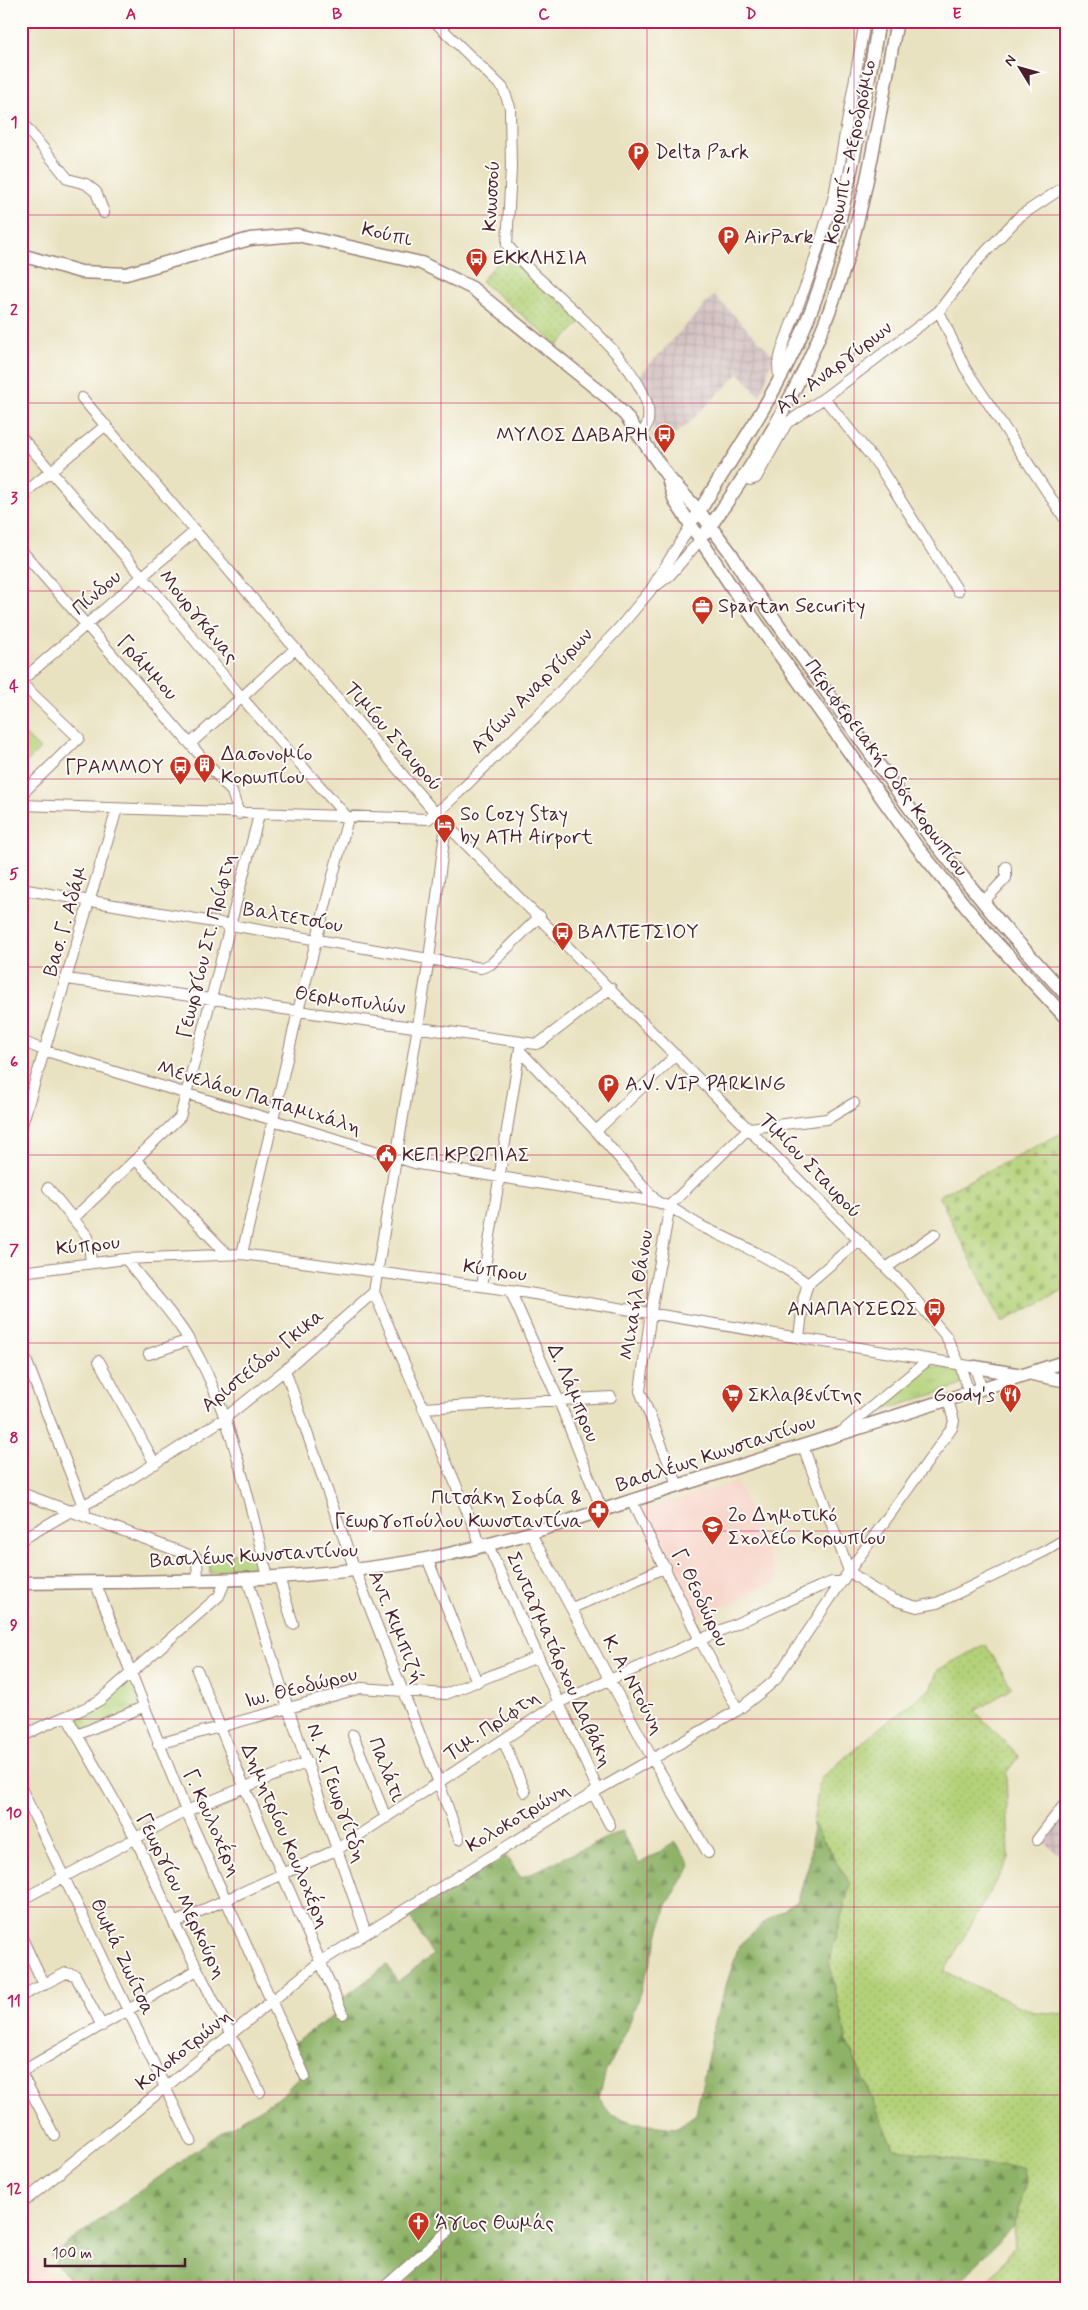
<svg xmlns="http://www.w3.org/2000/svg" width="1088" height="2310" font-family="Mynerve,sans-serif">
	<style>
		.built { fill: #f7d1c6 }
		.industrial { fill: url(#industrial-grid) }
		.grass { fill: url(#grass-dots); stroke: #7e7852 }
		.forest { fill: url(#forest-firs); stroke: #6c694a }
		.cemetery { fill: url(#cemetery-stones); stroke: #7e7852 }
		.park { fill: url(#park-tufts); stroke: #7e7852 }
		.pitch { fill: #b3d178; stroke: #7e7852 }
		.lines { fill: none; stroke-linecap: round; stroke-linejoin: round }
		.minor-casing { stroke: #9a8076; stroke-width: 12 }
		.major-casing { stroke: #9a8076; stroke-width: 15 }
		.minor { stroke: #fff; stroke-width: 10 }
		.major { stroke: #fff; stroke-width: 12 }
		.grid { fill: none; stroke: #c2185b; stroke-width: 1; stroke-opacity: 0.55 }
		.labels { text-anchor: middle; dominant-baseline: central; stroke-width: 4; stroke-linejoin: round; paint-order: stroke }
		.poi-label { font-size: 20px; fill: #4a1f2b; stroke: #fdfcf7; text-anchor: start }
		.street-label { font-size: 20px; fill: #4a1f2b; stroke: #fdfcf7 }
		.neatline { fill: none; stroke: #c2185b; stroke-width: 2 }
		.grid-label { font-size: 16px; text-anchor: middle; font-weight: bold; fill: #c2185b }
	</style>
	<defs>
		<pattern id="industrial-grid" width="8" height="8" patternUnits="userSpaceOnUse" patternTransform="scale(1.25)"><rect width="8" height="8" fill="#d2bfbf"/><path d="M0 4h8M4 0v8" fill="none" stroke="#b6a4a4"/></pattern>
		<pattern id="grass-dots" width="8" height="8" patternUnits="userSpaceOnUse" patternTransform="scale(1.25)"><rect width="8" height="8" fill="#b3d178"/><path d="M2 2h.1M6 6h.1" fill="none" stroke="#9bb368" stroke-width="1.8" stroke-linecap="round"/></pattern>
		<pattern id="forest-firs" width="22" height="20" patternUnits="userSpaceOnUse" patternTransform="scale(1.25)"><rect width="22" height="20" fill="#8eb368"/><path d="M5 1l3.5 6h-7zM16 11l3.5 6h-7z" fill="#769156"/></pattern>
		<pattern id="cemetery-stones" width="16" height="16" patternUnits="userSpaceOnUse" patternTransform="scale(1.25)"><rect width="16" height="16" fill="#b3d178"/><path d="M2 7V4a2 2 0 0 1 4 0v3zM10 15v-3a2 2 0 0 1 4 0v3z" fill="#9bb368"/></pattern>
		<pattern id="park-tufts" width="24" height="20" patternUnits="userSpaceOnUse" patternTransform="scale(1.25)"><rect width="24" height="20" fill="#b3d178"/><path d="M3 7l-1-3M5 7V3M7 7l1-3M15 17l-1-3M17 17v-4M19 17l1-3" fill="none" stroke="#9bb368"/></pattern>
	</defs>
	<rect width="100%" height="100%" fill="#fdfcf7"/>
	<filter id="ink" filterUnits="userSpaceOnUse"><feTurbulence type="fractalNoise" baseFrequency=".02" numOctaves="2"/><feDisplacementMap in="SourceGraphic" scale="10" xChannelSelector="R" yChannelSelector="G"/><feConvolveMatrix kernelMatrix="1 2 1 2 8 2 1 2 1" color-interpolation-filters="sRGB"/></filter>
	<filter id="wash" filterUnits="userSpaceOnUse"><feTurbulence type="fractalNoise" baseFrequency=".0096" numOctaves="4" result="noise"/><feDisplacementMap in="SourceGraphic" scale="20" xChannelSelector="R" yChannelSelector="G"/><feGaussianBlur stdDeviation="1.12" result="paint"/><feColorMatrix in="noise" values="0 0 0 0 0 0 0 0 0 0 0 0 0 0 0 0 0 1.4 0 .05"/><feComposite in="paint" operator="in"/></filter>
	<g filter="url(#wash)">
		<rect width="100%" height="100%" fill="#e9e2c1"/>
		<!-- built -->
		<path class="built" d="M737,1482l42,99 -82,37 -54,-108z
			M21,2242l38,42 -6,5h-32z"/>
		<!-- industrial -->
		<path class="industrial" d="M714,295l60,61 -14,40 -21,-23 -52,52 -30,22 -7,-12 3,-4 1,-14 -15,-41z
			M1067,1809v52l-24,-20z"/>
		<!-- grass -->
		<path class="grass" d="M508,251l73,71 -23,23 -77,-64z
			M985,1644l27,44 -37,23 44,45 -13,17 3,85 -65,114 89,40 34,2v275h-85l33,-43 -2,-20 14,-45 -4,-13 -33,-2 -97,-18 -46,-106 -18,-80 21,-78 -37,-60 7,-45 63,-54 47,-36 8,-19z"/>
		<!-- forest -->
		<path class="forest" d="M813,1824l37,60 -21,78 18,80 46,106 97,18 33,1 4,14 -14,45 -55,58 -23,5h-858l-27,-33 173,-125 58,-35 19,-20 -12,-29 50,-35 -3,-8 52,-39 10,17 36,-27 -24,-39 97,-60 15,22 100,-47 18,33 37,-22 15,24 -24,39 -14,49 -26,76 -21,41 -7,27 12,17 27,9 38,4 20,-14 20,-97 23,-72 28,-25 30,-18 12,-38z"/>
		<!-- cemetery -->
		<path class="cemetery" d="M1064,1132l3,5v152l-65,33 -63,-126z"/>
		<!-- park -->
		<path class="park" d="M927,1366l30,3 5,13 -3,4 -74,24 -2,-4 4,-8z
			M258,1547l6,24 -54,2 -1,-14z
			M132,1680l11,27 -60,25 -8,-14 28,-15z"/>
		<!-- pitch -->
		<path class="pitch" d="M21,731l19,18 -19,19z"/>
	</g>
	<g filter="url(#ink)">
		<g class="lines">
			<defs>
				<path id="minor" d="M434,21l69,67 7,19 1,61 -4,77c8,9 15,17 23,25 26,26 152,125 110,165
					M21,121l47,58 18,5 10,8 8,21
					M939,311l26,57 102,154
					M779,381l-1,-17 5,-18 28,-75 23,-75 31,-175
					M82,398l354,416 468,472 42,50 14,29 9,28
					M824,398l55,68 79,125
					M21,437l121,139 100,122 106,120 -50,193 -56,243
					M743,475l7,5 6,-2 31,-55 37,-25 115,-87 38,-50 43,-45 47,-31
					M21,496l85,-71
					M21,550l211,242 7,22
					M657,585l13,-10 30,-35
					M21,681l174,-150
					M21,683l58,55 -58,57
					M191,743l103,-93
					M21,805l407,14 19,-15 98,-96 75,-81 30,-36 41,-66
					M21,889l460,79 10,-4 49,-48
					M983,902l23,-24v-11
					M67,979l469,65 5,-2 70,-54
					M21,1041l25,10 372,113 239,38c18,5 31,18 48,26 34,16 72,33 103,56
					M520,1051l76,80 61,71
					M21,1128l96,-319
					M596,1131l80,-76
					M136,1160l91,94
					M48,1188l40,49 3,25
					M670,1205l-19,107 -11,79 38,95
					M670,1205l79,-77 78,-9 27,-16
					M74,1218l106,-101 79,-302
					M126,1259c20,27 46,52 63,81 41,66 60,162 79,237
					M886,1268l49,-34
					M21,1272l105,-13 116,-5 268,36 465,77 7,22
					M482,1286l39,-244
					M510,1290l49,111 43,109
					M374,1292l102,240 4,14
					M799,1338l5,-42 4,-12 51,-44
					M21,1347l64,164
					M149,1354l40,-14
					M99,1361l56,103
					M285,1370l70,200 84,213 20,56
					M423,1408l188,-11
					M840,1433l88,-73
					M803,1446l46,125 24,18 21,11 23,7 20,-4 108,-52 22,-13
					M21,1493l176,65 1,22
					M631,1500l69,140 38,70
					M530,1532l122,226 56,95
					M21,1540l50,-29 41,-20 113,-73 60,-48 89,-78 55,-333 17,-135
					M488,1545l110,245
					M427,1558l50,124
					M279,1577l14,47
					M247,1578l41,130 78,225
					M95,1582l91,229 119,265
					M572,1608l94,-41
					M197,1670l47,116 99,228
					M67,1717l68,120 39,86 86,169
					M77,1735l66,-28
					M353,1735l33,83
					M21,1738c24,-17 54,-22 79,-38l119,-104 7,-17
					M503,1740l22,52
					M158,1744l203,-56 85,6 91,-37
					M21,1788l170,353
					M593,1793l17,32
					M1037,1840l30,-39
					M21,1900l165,-89 122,-49
					M174,1923l164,-74 222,-147 259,-115 13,-5h10
					M21,1936l23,49
					M21,1996l45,-23 9,2 27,51
					M21,2072l176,-102
					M21,2073l33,62
					M21,2204l299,-242 278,-172 140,-80 28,-22 9,-8 74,-109 103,-143 2,-7 -6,-21
					M382,2289l65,-57"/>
				<path id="major" d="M21,255l60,17 45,2 124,-35 47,-4 124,28 51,25 136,110 18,18 42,61 31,34 31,41 21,34 180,252 71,87 65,71
					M669,482l6,19 62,94 180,252 72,88 78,84
					M696,517c32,-54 68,-104 95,-160 51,-105 67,-222 88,-336
					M706,532c55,-76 105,-162 134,-251 28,-84 40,-173 57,-260
					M975,1367l47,8
					M1032,1374l35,7
					M21,1583c135,-2 272,1 405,-24 81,-16 160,-44 239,-69 134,-42 268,-86 402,-129"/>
			</defs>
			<!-- minor casing -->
			<use href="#minor" class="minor-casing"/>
			<!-- major casing -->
			<use href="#major" class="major-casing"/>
			<!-- minor -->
			<use href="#minor" class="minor"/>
			<!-- major -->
			<use href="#major" class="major"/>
		</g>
	</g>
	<!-- grid -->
	<path class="grid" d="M234,21v2268M441,21v2268M647,21v2268M854,21v2268M21,215h1046M21,403h1046M21,591h1046M21,779h1046M21,967h1046M21,1155h1046M21,1343h1046M21,1531h1046M21,1719h1046M21,1907h1046M21,2095h1046"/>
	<!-- icons -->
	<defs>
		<symbol id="parking-pin" viewBox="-11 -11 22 30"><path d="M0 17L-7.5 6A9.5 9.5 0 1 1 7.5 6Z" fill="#c8321e" stroke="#fdfcf7"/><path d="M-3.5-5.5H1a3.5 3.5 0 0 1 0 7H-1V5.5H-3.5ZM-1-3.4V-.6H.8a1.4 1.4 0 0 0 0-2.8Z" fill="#fff"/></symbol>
		<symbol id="bus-pin" viewBox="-11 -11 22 30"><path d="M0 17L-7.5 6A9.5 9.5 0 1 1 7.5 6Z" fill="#c8321e" stroke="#fdfcf7"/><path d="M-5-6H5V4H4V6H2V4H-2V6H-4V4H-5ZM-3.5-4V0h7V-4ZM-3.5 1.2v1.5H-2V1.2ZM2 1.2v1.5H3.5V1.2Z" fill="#fff"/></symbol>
		<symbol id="office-pin" viewBox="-11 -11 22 30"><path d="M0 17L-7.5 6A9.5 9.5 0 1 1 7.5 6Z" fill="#c8321e" stroke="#fdfcf7"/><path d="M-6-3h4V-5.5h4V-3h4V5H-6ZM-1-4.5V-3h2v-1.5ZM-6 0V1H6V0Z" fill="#fff"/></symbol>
		<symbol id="building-pin" viewBox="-11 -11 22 30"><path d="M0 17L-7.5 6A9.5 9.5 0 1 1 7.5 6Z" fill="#c8321e" stroke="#fdfcf7"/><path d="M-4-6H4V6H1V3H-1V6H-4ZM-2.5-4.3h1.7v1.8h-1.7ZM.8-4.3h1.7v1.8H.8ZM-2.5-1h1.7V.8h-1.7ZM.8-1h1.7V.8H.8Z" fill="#fff"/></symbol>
		<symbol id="hotel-pin" viewBox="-11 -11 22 30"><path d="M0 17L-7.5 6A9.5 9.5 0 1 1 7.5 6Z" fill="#c8321e" stroke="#fdfcf7"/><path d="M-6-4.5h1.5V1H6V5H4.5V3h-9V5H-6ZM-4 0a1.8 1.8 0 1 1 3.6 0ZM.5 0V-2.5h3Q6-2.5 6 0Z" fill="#fff"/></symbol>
		<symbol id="civic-pin" viewBox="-11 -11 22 30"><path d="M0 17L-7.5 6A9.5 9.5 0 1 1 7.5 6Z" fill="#c8321e" stroke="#fdfcf7"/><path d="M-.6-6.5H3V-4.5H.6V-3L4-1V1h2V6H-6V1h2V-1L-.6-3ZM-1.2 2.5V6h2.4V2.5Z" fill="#fff"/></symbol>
		<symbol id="supermarket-pin" viewBox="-11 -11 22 30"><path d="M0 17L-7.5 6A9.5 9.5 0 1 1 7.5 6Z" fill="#c8321e" stroke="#fdfcf7"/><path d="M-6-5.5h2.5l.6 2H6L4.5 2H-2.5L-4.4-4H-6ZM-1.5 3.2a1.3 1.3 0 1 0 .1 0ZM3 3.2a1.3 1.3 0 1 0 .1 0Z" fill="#fff"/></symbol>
		<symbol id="restaurant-pin" viewBox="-11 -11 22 30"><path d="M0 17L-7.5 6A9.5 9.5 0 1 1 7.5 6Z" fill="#c8321e" stroke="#fdfcf7"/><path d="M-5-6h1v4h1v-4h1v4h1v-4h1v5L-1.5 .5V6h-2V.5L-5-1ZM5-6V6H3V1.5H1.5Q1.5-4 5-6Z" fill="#fff"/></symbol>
		<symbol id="pharmacy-pin" viewBox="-11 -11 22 30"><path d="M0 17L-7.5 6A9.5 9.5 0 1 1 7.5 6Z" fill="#c8321e" stroke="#fdfcf7"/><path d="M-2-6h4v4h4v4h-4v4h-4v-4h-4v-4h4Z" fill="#fff"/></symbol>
		<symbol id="school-pin" viewBox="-11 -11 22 30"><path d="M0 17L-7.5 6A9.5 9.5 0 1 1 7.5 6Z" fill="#c8321e" stroke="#fdfcf7"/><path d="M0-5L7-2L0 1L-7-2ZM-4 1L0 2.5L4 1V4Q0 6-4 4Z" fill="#fff"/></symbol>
		<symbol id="church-pin" viewBox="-11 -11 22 30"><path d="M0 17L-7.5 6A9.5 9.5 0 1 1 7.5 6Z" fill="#c8321e" stroke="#fdfcf7"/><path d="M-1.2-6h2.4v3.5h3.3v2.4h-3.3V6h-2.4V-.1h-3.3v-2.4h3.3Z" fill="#fff"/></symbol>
	</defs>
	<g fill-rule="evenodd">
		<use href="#parking-pin" x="626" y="140" width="25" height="34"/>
		<use href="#parking-pin" x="716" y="224" width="25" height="34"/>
		<use href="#bus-pin" x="464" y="246" width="25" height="34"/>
		<use href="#bus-pin" x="652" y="422" width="25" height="34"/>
		<use href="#office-pin" x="690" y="594" width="25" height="34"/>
		<use href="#building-pin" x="192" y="752" width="25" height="34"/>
		<use href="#bus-pin" x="168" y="754" width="25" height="34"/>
		<use href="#hotel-pin" x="432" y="812" width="25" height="34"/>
		<use href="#bus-pin" x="550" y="920" width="25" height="34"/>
		<use href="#parking-pin" x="596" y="1072" width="25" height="34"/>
		<use href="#civic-pin" x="374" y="1142" width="25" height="34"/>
		<use href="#bus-pin" x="922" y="1296" width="25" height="34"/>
		<use href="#supermarket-pin" x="720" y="1382" width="25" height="34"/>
		<use href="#restaurant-pin" x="998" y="1382" width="25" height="34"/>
		<use href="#pharmacy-pin" x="586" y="1498" width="25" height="34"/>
		<use href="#school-pin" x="700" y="1514" width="25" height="34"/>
		<use href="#church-pin" x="406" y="2210" width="25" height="34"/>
	</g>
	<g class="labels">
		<!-- poi labels -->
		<g class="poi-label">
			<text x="655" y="152">Delta Park</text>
			<text x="744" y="237">AirPark</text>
			<text x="493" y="258">ΕΚΚΛΗΣΙΑ</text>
			<text x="649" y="435" text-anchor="end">ΜΥΛΟΣ ΔΑΒΑΡΗ</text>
			<text x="718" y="606">Spartan Security</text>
			<text x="221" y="754">Δασονομίο<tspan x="221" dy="23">Κορωπίου</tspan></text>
			<text x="164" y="767" text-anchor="end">ΓΡΑΜΜΟΥ</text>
			<text x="460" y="814">So Cozy Stay<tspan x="460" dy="23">by ATH Airport</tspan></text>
			<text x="578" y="932">ΒΑΛΤΕΤΣΙΟΥ</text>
			<text x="625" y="1084">A.V. VIP PARKING</text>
			<text x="402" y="1155">ΚΕΠ ΚΡΩΠΙΑΣ</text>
			<text x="918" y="1309" text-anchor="end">ΑΝΑΠΑΥΣΕΩΣ</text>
			<text x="748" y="1395">Σκλαβενίτης</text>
			<text x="995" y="1395" text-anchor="end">Goody's</text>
			<text x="582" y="1498" text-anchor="end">Πιτσάκη Σοφία &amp;<tspan x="582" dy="23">Γεωργοπούλου Κωνσταντίνα</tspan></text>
			<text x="728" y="1515">2ο Δημοτικό<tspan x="728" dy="23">Σχολείο Κορωπίου</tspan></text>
			<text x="435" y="2223">Άγιος Θωμάς</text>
		</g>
		<!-- street labels -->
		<g class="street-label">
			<text transform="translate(851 152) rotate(-78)">Κορωπί - Αεροδρόμιο</text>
			<text transform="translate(492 196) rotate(-87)">Κνωσσού</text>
			<text transform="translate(387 235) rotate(13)">Κούπι</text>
			<text transform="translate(834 368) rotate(-37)">Αγ. Αναργύρων</text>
			<text transform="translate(97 593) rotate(-41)">Πίνδου</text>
			<text transform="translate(198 617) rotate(51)">Μουργκάνας</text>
			<text transform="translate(147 668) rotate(48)">Γράμμου</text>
			<text transform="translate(532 691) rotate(-46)">Αγίων Αναργύρων</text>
			<text transform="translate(393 737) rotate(49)">Τιμίου Σταυρού</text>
			<text transform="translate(886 768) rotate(54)">Περιφερειακή Οδός Κορωπίου</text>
			<text transform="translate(293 918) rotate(10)">Βαλτετσίου</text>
			<text transform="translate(66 921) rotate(-74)">Βασ. Γ. Αδάμ</text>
			<text transform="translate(207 946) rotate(-76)">Γεωργίου Στ. Πρίφτη</text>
			<text transform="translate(350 1001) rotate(8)">Θερμοπυλών</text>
			<text transform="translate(259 1098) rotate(17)">Μενελάου Παπαμιχάλη</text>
			<text transform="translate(810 1166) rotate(46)">Τιμίου Σταυρού</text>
			<text transform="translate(88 1246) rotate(-6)">Κύπρου</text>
			<text transform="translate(495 1271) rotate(8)">Κύπρου</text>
			<text transform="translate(637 1295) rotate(-81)">Μιχαήλ Θάνου</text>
			<text transform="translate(263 1361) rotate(-39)">Αριστείδου Γκικα</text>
			<text transform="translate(573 1393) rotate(67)">Δ. Λάμπρου</text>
			<text transform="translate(716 1454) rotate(-18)">Βασιλέως Κωνσταντίνου</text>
			<text transform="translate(254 1556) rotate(-3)">Βασιλέως Κωνσταντίνου</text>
			<text transform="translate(700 1598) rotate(64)">Γ. Θεοδώρου</text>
			<text transform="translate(396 1627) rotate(68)">Αντ. Κιμπιζή</text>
			<text transform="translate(559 1660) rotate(66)">Συνταγματάρχου Δαβάκη</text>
			<text transform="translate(633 1685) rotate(62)">Κ. Α. Ντούνη</text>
			<text transform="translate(301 1688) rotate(-14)">Ιω. Θεοδώρου</text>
			<text transform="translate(492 1726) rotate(-34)">Τιμ. Πρίφτη</text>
			<text transform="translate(386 1770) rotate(69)">Παλάτι</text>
			<text transform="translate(336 1793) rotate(71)">Ν. Χ. Γεωργίτδη</text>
			<text transform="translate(518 1818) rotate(-31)">Κολοκοτρώνη</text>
			<text transform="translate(212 1823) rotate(66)">Γ. Κουλοχέρη</text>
			<text transform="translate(285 1836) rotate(67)">Δημητρίου Κουλοχέρη</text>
			<text transform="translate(181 1896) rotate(64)">Γεωργίου Μερκούρη</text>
			<text transform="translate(122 1957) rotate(65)">Θωμά Ζωίτσα</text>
			<text transform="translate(184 2050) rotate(-39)">Κολοκοτρώνη</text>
		</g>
	</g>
	<!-- margin -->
	<rect width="1088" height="2310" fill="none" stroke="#fdfcf7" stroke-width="55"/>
	<!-- north arrow -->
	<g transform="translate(1020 68) rotate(307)" stroke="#fdfcf7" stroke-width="4" paint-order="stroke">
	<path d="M0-4L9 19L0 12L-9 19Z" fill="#4a1f2b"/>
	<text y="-8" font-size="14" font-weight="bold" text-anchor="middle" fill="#4a1f2b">N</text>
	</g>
	<!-- scale -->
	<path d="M45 2258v8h140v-8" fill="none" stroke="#4a1f2b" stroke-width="2.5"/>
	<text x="52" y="2258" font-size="15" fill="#4a1f2b" stroke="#fdfcf7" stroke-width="4" paint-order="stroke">100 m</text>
	<rect x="28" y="28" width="1032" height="2254" class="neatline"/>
	<g class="grid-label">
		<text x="131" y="19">A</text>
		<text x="337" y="19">B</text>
		<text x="544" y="19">C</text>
		<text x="751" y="19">D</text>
		<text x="957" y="19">E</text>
		<text x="14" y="127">1</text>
		<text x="14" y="315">2</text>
		<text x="14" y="503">3</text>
		<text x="14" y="691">4</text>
		<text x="14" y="879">5</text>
		<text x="14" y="1067">6</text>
		<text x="14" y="1255">7</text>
		<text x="14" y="1443">8</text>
		<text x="14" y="1630">9</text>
		<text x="14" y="1818">10</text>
		<text x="14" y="2006">11</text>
		<text x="14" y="2194">12</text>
	</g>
</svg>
